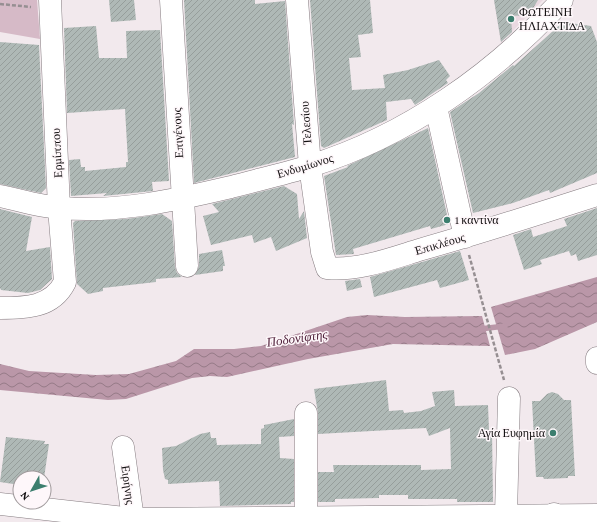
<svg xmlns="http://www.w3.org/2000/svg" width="597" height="522" font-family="'Crimson Pro',serif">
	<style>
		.built { fill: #ead9e1 }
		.green { fill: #d6bac7 }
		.water { fill: url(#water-waves) }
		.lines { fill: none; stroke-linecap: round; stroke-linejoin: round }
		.stream { stroke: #ba97a8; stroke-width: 5.5 }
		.building { fill: url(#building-hatch) }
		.street-casing { stroke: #857c80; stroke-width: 23 }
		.secondary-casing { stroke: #857c80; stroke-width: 23 }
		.path { stroke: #968f92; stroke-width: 2.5; stroke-dasharray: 4 2; stroke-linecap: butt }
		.street { stroke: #fff; stroke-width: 22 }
		.secondary { stroke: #fff; stroke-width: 22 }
		.poi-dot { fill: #3c7e6e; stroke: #fef7fa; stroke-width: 1.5 }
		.labels { text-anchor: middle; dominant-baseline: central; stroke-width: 3; stroke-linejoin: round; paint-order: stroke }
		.poi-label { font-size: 12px; fill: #120f10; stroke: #fef7fa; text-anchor: start }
		.street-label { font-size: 12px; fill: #120f10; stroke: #fef7fa }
		.water-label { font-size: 13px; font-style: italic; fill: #52243d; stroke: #fef7fa }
	</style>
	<defs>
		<pattern id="water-waves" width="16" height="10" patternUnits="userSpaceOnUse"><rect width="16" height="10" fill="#ba97a8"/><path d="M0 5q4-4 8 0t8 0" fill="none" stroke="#967a87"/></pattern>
		<pattern id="building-hatch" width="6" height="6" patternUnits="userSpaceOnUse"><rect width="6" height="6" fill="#afb9b6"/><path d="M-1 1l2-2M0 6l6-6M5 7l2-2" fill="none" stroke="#969e9b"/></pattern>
	</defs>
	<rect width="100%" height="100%" fill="#f2e9ed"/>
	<!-- built -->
	<path class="built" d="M494,0h49l-42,43z"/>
	<!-- green -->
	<path class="green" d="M0,0h37l3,39 -40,-7z"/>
	<!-- water -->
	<path class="water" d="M597,277v45l-62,27 -30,6 -14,-48z
		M367,315l38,2 77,-1 8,30 -97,-2 -85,15 -81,18 -17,-1 -18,2 -66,21 -18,1 -108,-10v-26l29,7 67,4 33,-1 47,-13 18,-12h40l27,-3 86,-29z"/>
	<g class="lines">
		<!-- stream -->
		<path class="stream" d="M480,329l25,-3"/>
	</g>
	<!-- building -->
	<path class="building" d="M109,0h25l2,20 -25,2z
		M184,0h71v4l30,-3 9,124 -2,-1 3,33 -101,26z
		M310,0h60l3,33 -15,2 3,22 -12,1 3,32 33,-2 -2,-13 25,-5 31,-10 11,16 -4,4 2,3 -33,22 -4,-6 -25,3 1,18 -63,28 -3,-2z
		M494,0h44l-9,15 -18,1 1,16 -11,10z
		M563,22l28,4 6,16v131l-47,20 -1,-3 -36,13 -40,10 -23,-101 29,-19 34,-28 1,1z
		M96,26l3,32h28l-1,-27 34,-1 9,151 -17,1 1,9 -50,5 4,-3 -36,3 -2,-36 11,-1 1,8h4v4l41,-4v-5h2l-3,-53 -58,4 -3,-85z
		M0,42l39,3 7,143 -5,5 -41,-9z
		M428,128l21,96 -18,5 -1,-3 -77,23 1,5 -18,1 -12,-79 24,-9 -1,-1z
		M284,186l13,8 2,25 5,-8 3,27 -31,13 -5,-14 -17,6 -2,-8 -41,10 -8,-29 16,-4 -7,-8z
		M597,208v47l-19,6 -2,-7 -5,2 -2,-5 -29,9 2,4 -18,6 -11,-35 18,-6 2,8 34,-11 -3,-7z
		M0,209l32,8 -6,34 24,-4 2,32 -12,11 -12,3 -27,-3 -1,-2z
		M162,214l10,7 3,46 2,6 5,4 -26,2v3l-53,6v3l-15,3 -11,-10 -4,-61 2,-2 51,-2z
		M222,250l3,16h-2v5l-28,4 4,-9v-12z
		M460,251l9,29 -29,8 -3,-8 -63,17 -4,-20z
		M360,279l2,8 -15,4 -2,-10z
		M386,380l3,31 14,-1 1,3 17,-2 14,-5 -3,-14 22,-2 1,16 33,-1 1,25h3l1,72h-36v-3h-49v-4h-29v3l-44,1v3h-17v-30h16l-1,-7h88v5l30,-1 -1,-41 -21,8 -3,-8 -108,6v-21l-4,-24z
		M552,392l6,2 6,6h7l4,76h-7v2l-24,1 -1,-2h-7l-4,-76h8l7,-7z
		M294,419v17l-15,1 1,21 14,1v43h-3v2l-71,2 -1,-25 -51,3v-4l-3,-1 -2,-9 -1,-22 14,-2 24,-12 10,-2 1,6h5l1,7 44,-1v-15l3,-1v-3z
		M6,437l39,4 -1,3h5l-5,34h-24v7l-20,-3z"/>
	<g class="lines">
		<defs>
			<path id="street" d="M171,0l16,266
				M297,0l13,166 12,86 5,16c31,3 63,-9 92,-18 60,-17 119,-36 178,-55
				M436,107l29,130
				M0,196c20,4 41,11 61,12 57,5 115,-8 170,-21 26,-7 53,-13 79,-21 97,-30 184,-92 252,-166
				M0,308c25,0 52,0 65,-26l-6,-74 -9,-208
				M597,358v5
				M306,413v104
				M123,447l10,72 464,-4
				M506,515l3,-117"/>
			<path id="secondary" d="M0,504l133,15v3
				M554,522v-8"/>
		</defs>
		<!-- street casing -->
		<use href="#street" class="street-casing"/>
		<!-- secondary casing -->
		<use href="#secondary" class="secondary-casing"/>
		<!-- path -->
		<path class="path" d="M0,4l31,3
			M469,255l35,125"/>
		<!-- street -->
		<use href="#street" class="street"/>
		<!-- secondary -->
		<use href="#secondary" class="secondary"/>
	</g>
	<!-- markers -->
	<g class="poi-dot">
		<circle cx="511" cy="19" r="4"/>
		<circle cx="447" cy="220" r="4"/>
		<circle cx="553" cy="433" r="4"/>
	</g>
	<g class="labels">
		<!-- poi labels -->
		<g class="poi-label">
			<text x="519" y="12">ΦΩΤΕΙΝΗ<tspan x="519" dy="14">ΗΛΙΑΧΤΙΔΑ</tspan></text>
			<text x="455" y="220">1 καντίνα</text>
			<text x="545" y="433" text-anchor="end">Αγία Ευφημία</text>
		</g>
		<!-- street labels -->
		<g class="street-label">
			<text transform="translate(306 123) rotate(-94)">Τελεσίου</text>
			<text transform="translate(178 133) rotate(-93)">Επιγένους</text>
			<text transform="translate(57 153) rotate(-93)">Ερμίππου</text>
			<text transform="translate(305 166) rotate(-17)">Ενδυμίωνος</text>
			<text transform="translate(440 244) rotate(-16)">Επικλέους</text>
			<text transform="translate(128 485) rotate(82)">Ειρήνης</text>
		</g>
		<!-- water labels -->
		<g class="water-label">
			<text transform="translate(297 338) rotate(-8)">Ποδονίφτης</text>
		</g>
	</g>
	<!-- north arrow -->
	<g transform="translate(32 490) rotate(231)"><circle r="19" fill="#fef7fa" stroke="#a09a9c"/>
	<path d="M0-3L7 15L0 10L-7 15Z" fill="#3c7e6e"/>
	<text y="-6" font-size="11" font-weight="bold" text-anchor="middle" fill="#120f10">N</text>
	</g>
</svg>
